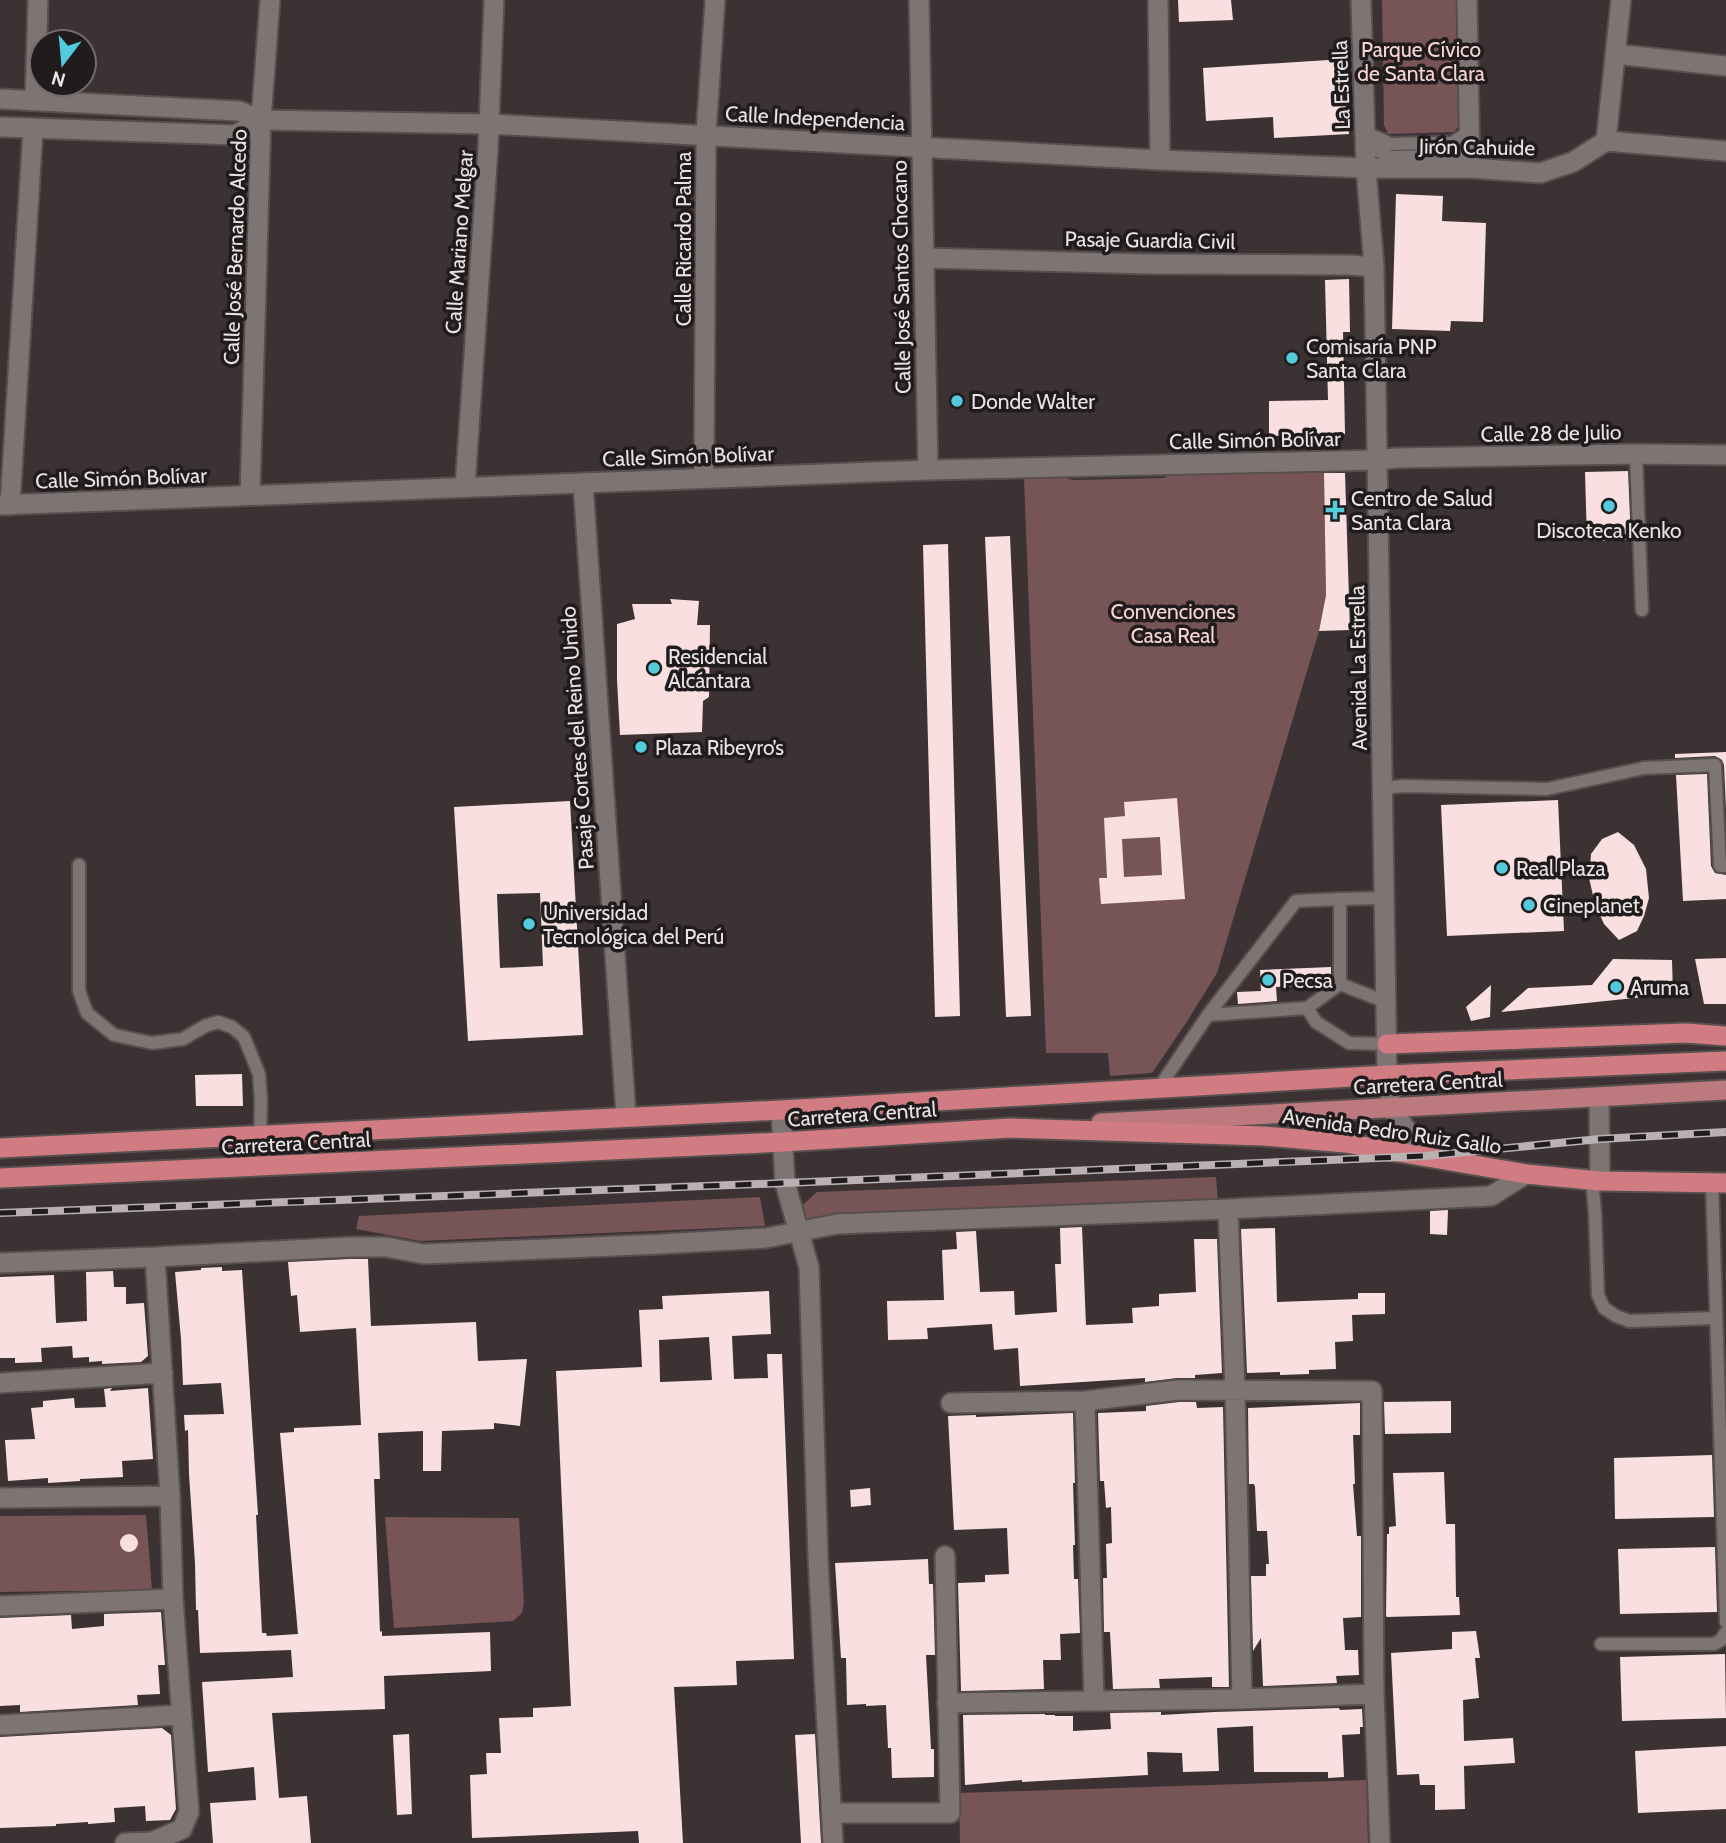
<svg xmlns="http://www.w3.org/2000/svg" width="1726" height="1843" font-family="Cabin,sans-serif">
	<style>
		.green { fill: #775456 }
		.building { fill: #f9dfdf; fill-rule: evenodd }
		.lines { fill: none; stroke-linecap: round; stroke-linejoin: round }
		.service-casing { stroke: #574e4e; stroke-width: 16 }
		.minor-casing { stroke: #574e4e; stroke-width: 23 }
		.tertiary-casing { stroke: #574e4e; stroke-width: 23 }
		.primary-casing { stroke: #574e4e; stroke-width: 23 }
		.trunk-casing { stroke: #574e4e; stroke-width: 23 }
		.service { stroke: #7f7474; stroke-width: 12 }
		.minor { stroke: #7f7474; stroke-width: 19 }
		.tertiary { stroke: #7f7474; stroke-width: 19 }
		.primary { stroke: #bc7a7e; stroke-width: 19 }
		.trunk { stroke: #d07c82; stroke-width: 19 }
		.rail-casing { stroke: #bab2b2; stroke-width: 8 }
		.rail { stroke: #201b1c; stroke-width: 5; stroke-dasharray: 16; stroke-linecap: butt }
		.poi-dot { fill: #53cbdc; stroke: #201b1c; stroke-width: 2.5 }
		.labels { text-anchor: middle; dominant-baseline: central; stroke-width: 7; stroke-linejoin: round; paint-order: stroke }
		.park-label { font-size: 21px; fill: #f8d4d5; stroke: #201b1c }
		.street-label { font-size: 21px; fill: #eae3e3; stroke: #201b1c }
		.poi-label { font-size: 21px; fill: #eae3e3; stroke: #201b1c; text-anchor: start }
	</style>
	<rect width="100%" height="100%" fill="#3c3233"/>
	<!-- green -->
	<path class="green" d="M1382,0h76l3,122 -7,10 -66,2 -4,-9z
		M1324,469l2,126 -7,36 -102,342 -31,50 -34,50 -42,3 -2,-23h-62l-22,-575 39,-1 10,3 91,-2 6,-6z
		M1216,1177l2,23 -415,22 -7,-11 21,-19z
		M760,1197l5,29 -345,15 -64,-12 3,-13z
		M146,1515l6,75 -152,2v-76z
		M385,1517l134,1 5,84 -2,11 -9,8 -119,7z
		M1366,1780l2,63h-408l-1,-50z"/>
	<!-- building -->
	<path class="building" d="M1178,0h53l2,20 -54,2z
		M1344,59l5,75 -75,4 -1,-21 -67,4 -3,-53z
		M1396,194l47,2 -1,25 44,2 -3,99 -32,-1 -1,10 -58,-2z
		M1349,279l1,53h-7l2,102 -76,2v-35l59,-1 -3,-120z
		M1628,471l3,69 -44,1 -2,-69z
		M1324,473h21l5,157 -31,1 7,-36z
		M1010,536l21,480 -25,1 -21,-480z
		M948,544l12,472 -25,1 -12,-472z
		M670,599l29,2 -2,24h13l-1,72 -6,4 -1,31 -82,3 -3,-55v-56l18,-5 -3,-15h40z
		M1726,752v58l-2,-45 -2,-5 -7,-4 -40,2v-4z
		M1707,774l4,92 4,7 11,2v24l-43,2 -7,-126z
		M1177,798l8,101 -84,5 -2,-26h8l-3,-60 21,-2 -1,-14zM1160,837l2,38 -38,2 -2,-38z
		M1558,800l6,131 -117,5 -6,-131z
		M570,801l13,234 -115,6 -14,-234zM540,893l3,73 -43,2 -3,-74z
		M1618,832l16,13 12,24 3,29 -5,18 -7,15 -18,9 -15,-16 -9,-20 -6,-26 2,-24 11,-15z
		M1726,958v46h-22l-9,-45z
		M1613,959l59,1 1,34 -172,18 27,-24 64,-3z
		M1331,967v13l-7,5 -48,2 1,14 -39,3 -1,-12 24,-1 -1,-21z
		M1491,985l-1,32 -19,4 -5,-14z
		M242,1074l1,32h-47l-1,-31z
		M1448,1210l-1,25 -17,-1v-23z
		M1082,1227l4,98 47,-2 -1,-15 27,-2v-12l37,-2 -2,-53h23l5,134 -27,2v3h-18l-32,4v-4l-125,8 -2,-38 -24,2 -2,-26 -65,4 1,11 -40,1 -1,-39 57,-1 -2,-50 15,-1 -1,-17 20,-1 4,61 34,-1 1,24 42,-3 -2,-48h6l-1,-36z
		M1275,1228l2,74 81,-3v-6h27v21l-33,1 1,26 -18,1 1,27 -27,1v4l-29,1v-3l-33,1 -6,-144z
		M349,1259h19l3,67 105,-4 2,39 49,-2 -7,67 -26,-3v6l-52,2 -1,40h-18v-40l-45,2 2,46h-6l6,153 2,-1v5l108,-4 1,39 -107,5 1,33 -113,4 7,85 28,-2 4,47h-98l-3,-40 46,-3 -2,-33 -46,5 -6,-90 91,-5 -2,-27 -91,3 -2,-43h-2l-1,-47 -6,-89 -1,-44 -3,1 -1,-16 40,-1 -3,-31 -38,2 -2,-46 -6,-67 26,-2v-2l21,-1v4l20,-1 16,245h-2l6,118h4l1,3 31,-2 -18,-201 14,-1v-4l67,-3 -5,-97 -56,4 -3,-37 -6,1 -3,-34z
		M113,1271l1,16h12v17l18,-1 4,53 -7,6 -39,2v-3l-13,1v-5l-16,1 -1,-12 -31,2 1,14 -27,1v-5h-15v-81l54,-2 2,48 31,-2 -1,-49z
		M769,1291l2,43 -39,2 2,43 34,-1 -1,-24h15l12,305 -58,2 1,24 -63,2 9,156h-44l-1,-12 -166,7 -2,-63 17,-1 -1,-21h15l-2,-35 34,-1v-9l38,-2 -15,-335 86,-4 -3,-57 24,-1 -1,-13zM709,1337l3,43 -52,2 -1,-42z
		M112,1388l-2,3 38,-3 5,71 -31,2 1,16 -43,2v2l-32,2v-5l-40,3 -3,-41 30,-1 -4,-31 12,-1v-6l31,-3 1,10 31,-1 -2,-18z
		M1451,1401v32l-66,1 -1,-32z
		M1179,1402h17l1,6 26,-1 6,280h-17v-10l-53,2 1,9 -47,1 -3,-57h-6l-1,-54h4l-1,-34 6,-1 -1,-36 -5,1 -2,-27h-4l-2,-68 48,-2v-5z
		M1360,1403v32h-7l2,49h-2l4,52h4v81l-18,1 2,32h13l1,25 -23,1 1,7 -74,3 -2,-48 -8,13 -2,-75h15v-12h3l-2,-33h-10l-2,-44 -1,-3h-5l-1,-76z
		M1073,1413l2,70h-2l2,62h-2l1,34h4l2,54 -20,1 1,26h-18l1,29 -83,2 -3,-108 27,-1v-7l24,-1 -2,-46 -53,2 -6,-114 28,-1v2z
		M1712,1455l2,62 -99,2 -1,-61z
		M1444,1472l2,52h9l1,73h3l1,18 -73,2 -1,-1 1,-82h2v-7l7,-1 -3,-53z
		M870,1488l1,17 -20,2 -1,-17z
		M120 1543a9 9 0 1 1 18 0a9 9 0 1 1-18 0Z
		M1715,1547l2,65 -97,2 -2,-65z
		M928,1559l1,25h4l2,71h-9l5,94h3v28l-42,1 -1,-30h-3l-2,-43 -20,1v-2l-19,1 -1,-47h-5l-6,-95z
		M161,1612l4,53h-7l2,29 -23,1 1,10 -118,7v-7l-20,1v-88l71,-3 1,14 32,-3v-12z
		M1476,1631l4,27h-5l4,40 -16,2 1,41 49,-3 2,25 -51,3 1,43 -30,1v-25h-15l-1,-11 -22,1 -6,-122 61,-4v-17z
		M1725,1654l1,64 -104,3 -2,-64z
		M1339,1708l1,2 22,-1 1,18h-3v7l-18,1 2,42 -16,1v-6h-74l-1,-46 -36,2 2,43 -36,1 -1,-19 -35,-1 1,23 -126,7v-2l-57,5 -2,-70 82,-1v1h10v1h18v15l38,-2 -1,-16 51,-1v3l53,-3z
		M162,1728l9,7 5,74 -6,11 -24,1 -1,-15 -31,2 1,14 -27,2v-2l-32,2v2l-56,2v-91z
		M409,1734l3,80 -15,1 -4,-80z
		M815,1734l6,109h-20l-6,-108z
		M1726,1746v63l-88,4 -3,-62z"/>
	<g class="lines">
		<defs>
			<path id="service" d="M1365,132l26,12 36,-1h25l18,-12
				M1365,144l25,13 62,-1 18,-9
				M1636,454l6,156
				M1383,788l20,-2 144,3 97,-21 71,-3 5,101h6
				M79,865v126l8,22 27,22 38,8 31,-4 22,-13 13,-4 14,5 12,10 15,37 2,27 -1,34
				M1340,984v-85l44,-1
				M1340,984l46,18
				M1307,1008l9,14 33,21 38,1
				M1208,1015l88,-114 44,-2
				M1158,1089l50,-74 99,-7 33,-24
				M1592,1180l3,33 3,82 6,13 12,8 13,5 87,-3
				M1712,1183l14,439
				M1601,1644h113l7,-4 5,-8"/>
			<path id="minor" d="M919,0l9,470
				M1158,0l2,160
				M1615,54l111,12
				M0,99l239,12 22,9 228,4 671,36 206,8
				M35,100l3,-100
				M0,127l236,8 25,-15
				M1606,141l15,-141
				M925,258l222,6 203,1 24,2
				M704,478l2,-344 9,-134
				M583,483l43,633
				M465,487l23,-338 6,-149
				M250,495l11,-375 9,-120
				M10,505l23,-376
				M1599,1097l1,84
				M781,1110l4,73 24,84 9,291 15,285
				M1228,1209l7,181 7,309
				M0,1263l155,-6 194,-10h37l38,7 237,-10 105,-6 71,-14 391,-15 263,-13 35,-22
				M0,1383l163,-10
				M1085,1401l9,300
				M951,1403l134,-2 93,-11 194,1 2,303 6,149
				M0,1498l170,-2
				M0,1606l173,-7
				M947,1703l295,-4 132,-5
				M0,1725l181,-10
				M832,1813h118l-5,-257
				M125,1843l27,-1 30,-13 7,-17 -16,-213 -3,-103 -15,-239"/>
			<path id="tertiary" d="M1361,0l5,168 8,99 13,808 4,33 34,48
				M1467,0l3,168
				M1366,168h104l70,5 33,-11 33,-21 120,10
				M0,505l928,-35 449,-10 19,-2 240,-4 90,1"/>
			<path id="primary" d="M1101,1123l625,-33"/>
			<path id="trunk" d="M1387,1044l299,-11 40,3
				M0,1148l781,-38 606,-35 339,-14
				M0,1178l783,-36 227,-14 254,8 81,7 181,31 74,7 126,2"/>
		</defs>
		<!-- service casing -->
		<use href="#service" class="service-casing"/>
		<!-- minor casing -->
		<use href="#minor" class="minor-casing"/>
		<!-- tertiary casing -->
		<use href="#tertiary" class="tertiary-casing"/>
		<!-- primary casing -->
		<use href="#primary" class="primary-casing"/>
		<!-- trunk casing -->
		<use href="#trunk" class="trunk-casing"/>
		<!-- service -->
		<use href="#service" class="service"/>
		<!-- minor -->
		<use href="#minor" class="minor"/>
		<!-- tertiary -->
		<use href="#tertiary" class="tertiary"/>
		<!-- primary -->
		<use href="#primary" class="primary"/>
		<!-- trunk -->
		<use href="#trunk" class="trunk"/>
		<defs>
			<path id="rail" d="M0,1213l785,-30 640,-27 175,-17 126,-7"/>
		</defs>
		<!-- rail casing -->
		<use href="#rail" class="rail-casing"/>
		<!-- rail -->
		<use href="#rail" class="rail"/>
	</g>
	<!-- markers -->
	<g class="poi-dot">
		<circle cx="1292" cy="358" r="7"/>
		<circle cx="957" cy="401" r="7"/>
		<circle cx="1609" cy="506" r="7"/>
		<path d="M1331.5 499.5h7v7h7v7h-7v7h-7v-7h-7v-7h7z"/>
		<circle cx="654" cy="668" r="7"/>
		<circle cx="641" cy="747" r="7"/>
		<circle cx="1502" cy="868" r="7"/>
		<circle cx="1529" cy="905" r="7"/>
		<circle cx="529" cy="924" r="7"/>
		<circle cx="1268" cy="980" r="7"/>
		<circle cx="1616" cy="987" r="7"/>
	</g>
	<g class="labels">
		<!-- park labels -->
		<g class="park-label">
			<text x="1421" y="49">Parque Cívico<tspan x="1421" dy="24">de Santa Clara</tspan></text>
			<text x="1173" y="611">Convenciones<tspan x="1173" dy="24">Casa Real</tspan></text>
		</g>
		<!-- street labels -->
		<g class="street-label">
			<text transform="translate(1341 85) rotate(-92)">La Estrella</text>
			<text transform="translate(815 118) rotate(3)">Calle Independencia</text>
			<text transform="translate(1477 147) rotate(1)">Jirón Cahuide</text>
			<text transform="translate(683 239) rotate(-90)">Calle Ricardo Palma</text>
			<text transform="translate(1150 240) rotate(1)">Pasaje Guardia Civil</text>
			<text transform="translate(459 242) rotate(-86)">Calle Mariano Melgar</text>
			<text transform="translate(235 247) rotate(-88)">Calle José Bernardo Alcedo</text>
			<text transform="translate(901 277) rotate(-91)">Calle José Santos Chocano</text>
			<text transform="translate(1551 433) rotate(-1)">Calle 28 de Julio</text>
			<text transform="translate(1255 440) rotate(-1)">Calle Simón Bolívar</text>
			<text transform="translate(688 456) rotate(-2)">Calle Simón Bolívar</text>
			<text transform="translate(121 478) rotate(-2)">Calle Simón Bolívar</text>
			<text transform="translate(1358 668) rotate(-91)">Avenida La Estrella</text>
			<text transform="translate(577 738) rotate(-94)">Pasaje Cortes del Reino Unido</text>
			<text transform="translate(1428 1083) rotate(-3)">Carretera Central</text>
			<text transform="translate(862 1114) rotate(-4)">Carretera Central</text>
			<text transform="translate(1392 1131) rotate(8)">Avenida Pedro Ruiz Gallo</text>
			<text transform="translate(296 1143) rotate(-3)">Carretera Central</text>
		</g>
		<!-- poi labels -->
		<g class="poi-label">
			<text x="1306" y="346">Comisaría PNP<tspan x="1306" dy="24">Santa Clara</tspan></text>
			<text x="971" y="401">Donde Walter</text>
			<text x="1351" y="498">Centro de Salud<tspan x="1351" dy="24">Santa Clara</tspan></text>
			<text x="1609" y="530" text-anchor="middle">Discoteca Kenko</text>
			<text x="668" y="656">Residencial<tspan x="668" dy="24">Alcántara</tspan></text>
			<text x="655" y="747">Plaza Ribeyro’s</text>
			<text x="1516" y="868">Real Plaza</text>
			<text x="1543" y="905">Cineplanet</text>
			<text x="543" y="912">Universidad<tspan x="543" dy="24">Tecnológica del Perú</tspan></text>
			<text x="1282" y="980">Pecsa</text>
			<text x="1630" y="987">Aruma</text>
		</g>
	</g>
	<!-- north arrow -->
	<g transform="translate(63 63) rotate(196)"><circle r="33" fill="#201b1c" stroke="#716b6c" stroke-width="2"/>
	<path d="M0-5L12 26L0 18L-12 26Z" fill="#53cbdc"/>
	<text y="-10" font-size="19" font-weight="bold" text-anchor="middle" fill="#eae3e3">N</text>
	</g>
</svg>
